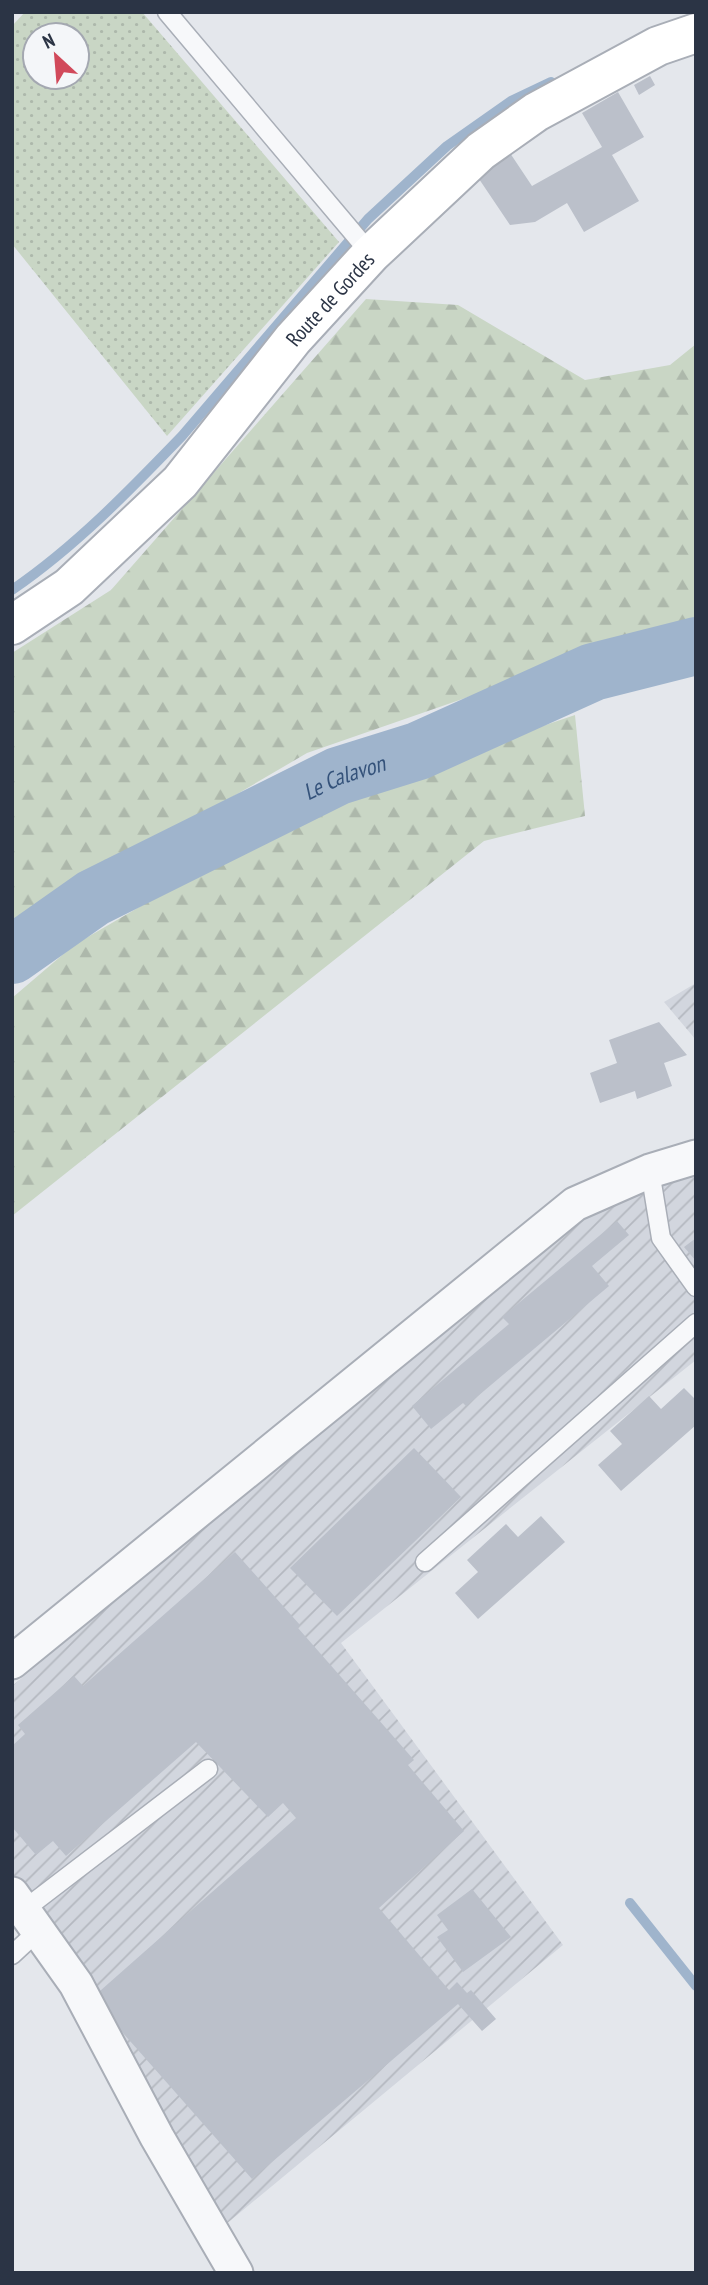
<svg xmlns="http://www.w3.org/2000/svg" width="708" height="2285" font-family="'PT Sans Narrow',sans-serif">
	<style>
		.industrial { fill: url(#industrial-furrows) }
		.grass { fill: url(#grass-dots); fill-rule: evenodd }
		.forest { fill: url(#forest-firs) }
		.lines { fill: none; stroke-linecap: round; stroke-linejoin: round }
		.stream { stroke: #9fb4cc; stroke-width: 10 }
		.river { stroke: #9fb4cc; stroke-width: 58 }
		.building { fill: #bbc0ca }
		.lane-casing { stroke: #a9aeb7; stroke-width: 21 }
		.street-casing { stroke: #a9aeb7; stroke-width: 37 }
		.secondary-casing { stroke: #a9aeb7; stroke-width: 42 }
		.lane { stroke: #f7f8fa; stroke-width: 18 }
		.street { stroke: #f7f8fa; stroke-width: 33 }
		.secondary { stroke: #fff; stroke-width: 38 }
		.labels { text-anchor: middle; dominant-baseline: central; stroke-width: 5; stroke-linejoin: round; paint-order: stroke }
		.street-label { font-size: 21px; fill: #2b3445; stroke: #f4f6f9 }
		.water-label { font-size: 23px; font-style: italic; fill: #34527a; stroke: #f4f6f9 }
	</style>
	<defs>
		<pattern id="industrial-furrows" width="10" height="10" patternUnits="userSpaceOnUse" patternTransform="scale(1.75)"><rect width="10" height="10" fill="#d2d6de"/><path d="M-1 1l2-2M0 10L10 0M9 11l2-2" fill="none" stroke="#b4b8c0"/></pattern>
		<pattern id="grass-dots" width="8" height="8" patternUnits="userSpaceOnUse" patternTransform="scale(1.75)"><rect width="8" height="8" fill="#c9d6c5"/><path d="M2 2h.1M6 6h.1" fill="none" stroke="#adb8ab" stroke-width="1.8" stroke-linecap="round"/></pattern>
		<pattern id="forest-firs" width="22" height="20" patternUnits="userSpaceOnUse" patternTransform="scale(1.75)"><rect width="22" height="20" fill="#c9d6c5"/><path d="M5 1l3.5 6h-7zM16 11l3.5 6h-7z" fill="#adb8ab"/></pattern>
	</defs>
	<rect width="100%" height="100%" fill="#e4e7ec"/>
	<!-- industrial -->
	<path class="industrial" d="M696,983v57l-32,-38z
		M696,1154v206l-355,283 222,302 -338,280 -213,-352v-187l576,-473z"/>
	<!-- grass -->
	<path class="grass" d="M25,12h117l197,230 -172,194 -155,-192v-218zM35,35h42v42h-42z"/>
	<!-- forest -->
	<path class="forest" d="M366,299l92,6 127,75 85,-15 26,-21v283l-176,52 -213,74 -295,173v-273l99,-63z
		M575,715l10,101 -101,25 -472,375v-218l62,-53 248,-144z"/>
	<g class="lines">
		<!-- stream -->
		<path class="stream" d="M12,590c64,-44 117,-99 170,-154l186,-217 79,-73 64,-45 40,-19
			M630,1903l66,83"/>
		<!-- river -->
		<path class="river" id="s1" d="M12,955l81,-57 245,-122 80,-25 175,-79 103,-26"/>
	</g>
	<!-- building -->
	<path class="building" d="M650,76l5,9 -16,10 -5,-10z
		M618,92l26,45 -32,18 27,46 -55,31 -17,-29 -32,19 -25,3 -33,-49 33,-23 22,33 70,-39 -20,-34z
		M659,1022l28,33 -23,8 8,23 -35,13 -2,-8 -35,12 -10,-30 27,-10 -8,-23z
		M617,1221l12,14 -37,31 17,20 -143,120 -3,-3 -32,26 -19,-23 97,-82 -7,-7z
		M696,1238v23l-12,-14z
		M684,1388l12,12v25l-75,66 -23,-26 24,-21 -12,-13 39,-35 12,13z
		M414,1448l47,49 -124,119 -47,-48z
		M541,1516l24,26 -87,77 -23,-26 23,-21 -11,-12 39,-36 12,13z
		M235,1552l65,73 -2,3 116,132 -6,5 56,66 -85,77 70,82 8,-8 10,11 4,-3 25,29 -14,12 -24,-27 -206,175 -160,-181 204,-180 -13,-15 -15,14 -72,-75 -130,114 -13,-15 -17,14 -24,-28v-81l13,-12 -7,-9 56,-49 9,10z
		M472,1889l39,48 -48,35 -26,-35 11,-7 -11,-15z"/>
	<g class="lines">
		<defs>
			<path id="lane" d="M167,12l204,242
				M650,1171l11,67 35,49
				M425,1562l271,-239
				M25,1909l183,-140
				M12,1955l27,-25"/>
			<path id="street" d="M12,1662l563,-458 75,-33 46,-14
				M12,1894l64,90 81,153 79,136"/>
			<g id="secondary">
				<path id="s2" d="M12,625l57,-38 111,-105 113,-143 78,-85 110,-103 55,-39 122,-66 38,-13"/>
			</g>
		</defs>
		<!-- lane casing -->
		<use href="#lane" class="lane-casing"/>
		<!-- street casing -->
		<use href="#street" class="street-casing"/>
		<!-- secondary casing -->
		<use href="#secondary" class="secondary-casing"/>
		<!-- lane -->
		<use href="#lane" class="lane"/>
		<!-- street -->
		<use href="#street" class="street"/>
		<!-- secondary -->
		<use href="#secondary" class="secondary"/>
	</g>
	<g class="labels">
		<!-- street labels -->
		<g class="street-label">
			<text stroke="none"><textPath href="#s2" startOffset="458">Route de Gordes</textPath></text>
		</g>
		<!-- water labels -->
		<g class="water-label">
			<text stroke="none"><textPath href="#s1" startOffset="378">Le Calavon</textPath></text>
		</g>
	</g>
	<!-- border -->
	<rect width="708" height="2285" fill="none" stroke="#2b3445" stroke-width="28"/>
	<!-- north arrow -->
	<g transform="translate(56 56) rotate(334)"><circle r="33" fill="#f4f6f9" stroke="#a4a8b1" stroke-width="2"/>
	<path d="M0-5L12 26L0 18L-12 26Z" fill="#d1495b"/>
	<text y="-10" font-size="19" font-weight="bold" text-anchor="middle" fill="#2b3445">N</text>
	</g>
</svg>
